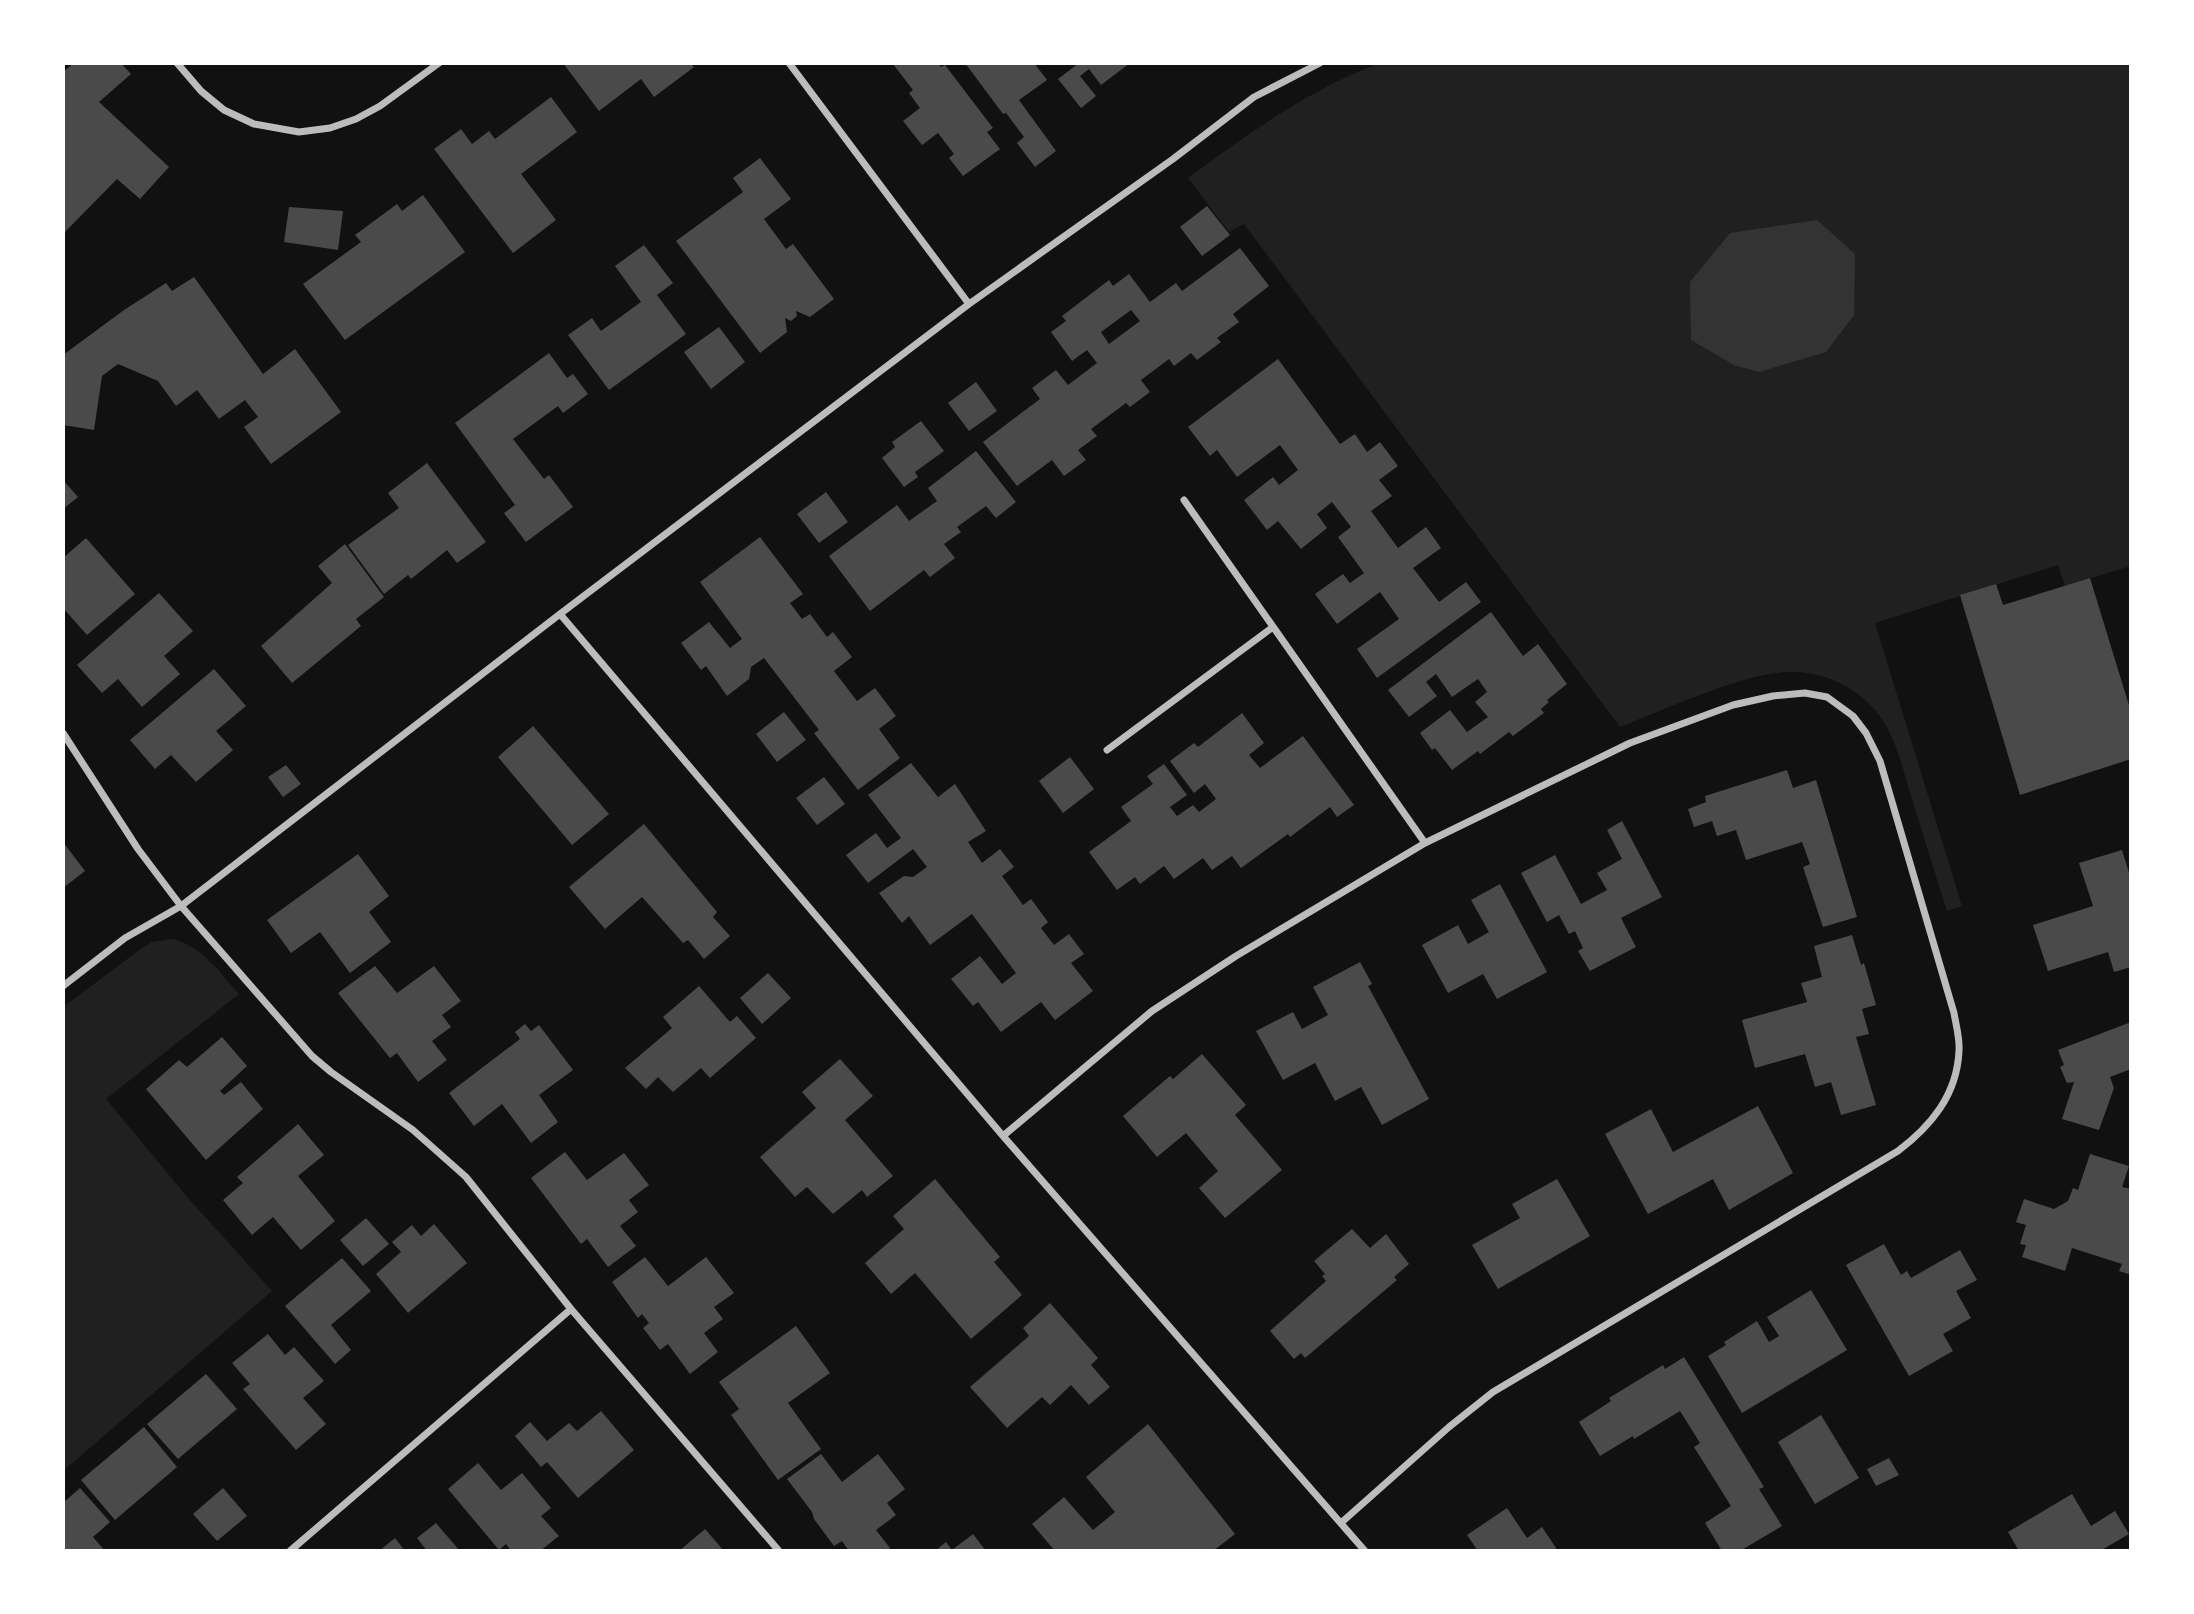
<svg xmlns="http://www.w3.org/2000/svg" width="2194" height="1614" font-family="Literata,serif">
	<style>
		.green { fill: #202020 }
		.water { fill: #333 }
		.building { fill: #4a4a4a; fill-rule: evenodd }
		.lines { fill: none; stroke-linecap: round; stroke-linejoin: round }
		.minor { stroke: #bcbcbc; stroke-width: 7 }
	</style>
	<rect width="100%" height="100%" fill="#111"/>
	<!-- green -->
	<path class="green" d="M1380,63h751v503l-66,20 -7,-21 -183,58 87,283 -15,5c-12,-37 -23,-74 -35,-112 -9,-28 -15,-59 -33,-84 -23,-31 -65,-48 -103,-42 -48,7 -110,36 -156,54l-376,-503 -15,8 -41,-54c63,-46 118,-87 192,-115z
		M173,939c30,8 46,33 66,55l-133,105 82,99 84,93 -209,180v-464l79,-59 10,-6z"/>
	<!-- water -->
	<path class="water" d="M1817,220l38,34 -1,61 -28,37 -67,20 -25,-7 -43,-25 -1,-58 40,-49z"/>
	<!-- building -->
	<path class="building" d="M74,63h47l10,11 -32,28 70,65 -29,32 -23,-20 -54,55v-162z
		M563,63h127l4,4 -40,30 -13,-18 -42,32z
		M894,63h44l3,4 4,-2 48,63 -6,4 13,17 -37,27 -14,-18 5,-4 -16,-21 -16,12 -19,-24 17,-13 -11,-15 4,-3 -20,-26z
		M965,63h69l13,17 -28,20 37,51 -21,16 -18,-24 7,-6 -18,-24 -3,1z
		M1079,63h51l-29,22 -12,-16 -9,7 16,20 -15,12 -23,-29z
		M551,97l26,35 -56,42 35,46 -43,33 -79,-104 27,-20 11,15 17,-13 6,8z
		M760,158l31,41 -27,20 22,30 7,-5 41,55 -24,18 -14,-6 1,5 -6,5 -6,-3 2,14 -27,21 -84,-112 67,-49 -10,-14z
		M423,195l42,57 -120,88 -42,-56 58,-42 -6,-7 42,-31 5,7z
		M1207,206l23,29 -28,21 -22,-29z
		M289,207l54,4 -5,39 -54,-8z
		M644,245l29,38 -16,12 29,39 -77,56 -41,-55 24,-17 9,13 40,-29 -26,-36z
		M1240,248l29,38 -36,28 6,8 -22,16 4,4 -24,18 -6,-7 -17,13 -5,-7 -28,21 9,12 -20,15 -4,-4 -35,26 6,7 -19,14 8,10 -22,16 -12,-16 -35,26 -34,-44 57,-43 -8,-11 24,-18 12,15 29,-22 -10,-13 -15,11 -21,-29 15,-11 -4,-5 47,-36 4,6 16,-12 21,28 26,-19 6,8zM1131,310l9,11 -31,23 -8,-12z
		M194,277l69,97 32,-25 46,63 -70,52 -27,-37 14,-10 -13,-17 -26,19 -22,-29 -21,16 -18,-25 -40,-17 -16,12 -8,54 -31,-5v-70l61,-45 42,-27 6,8z
		M719,327l26,35 -34,27 -27,-37z
		M549,353l18,25 6,-4 15,20 -25,19 -5,-7 -45,33 31,40 5,-4 24,32 -47,35 -22,-29 11,-8 -60,-82z
		M1278,359l62,85 15,-10 12,18 13,-10 18,24 -19,14 13,16 -21,15 27,37 28,-21 15,21 -28,20 26,34 27,-20 15,20 -104,76 -20,-29 42,-30 -19,-27 -43,32 -22,-30 28,-20 7,9 14,-10 -26,-36 13,-10 -19,-25 -15,12 10,14 -26,21 -23,-28 -11,9 -23,-30 29,-23 6,8 19,-15 -18,-25 -43,32 -20,-27 -7,6 -22,-29z
		M976,382l21,29 -28,20 -21,-28z
		M921,421l23,30 -29,21 3,5 -14,10 -22,-29 13,-11 -3,-5z
		M976,451l40,51 -20,16 -10,-12 -29,21 4,5 -17,12 11,14 -25,19 -6,-7 -54,41 -41,-55 68,-51 12,16 28,-20 -9,-13z
		M427,463l59,79 -29,21 -10,-13 -36,29 -3,-4 -24,19 -36,-49 51,-37 -11,-15z
		M63,480l15,17 -15,12z
		M826,492l22,30 -29,21 -22,-29z
		M760,537l43,57 -13,9 12,16 8,-5 17,23 6,-5 19,25 -18,14 23,30 18,-13 21,28 -17,13 21,29 -42,32 -44,-57 5,-3 -55,-72 -13,9 -2,12 -22,17 -21,-30 -5,4 -20,-27 28,-21 21,26 12,-9 -42,-57z
		M86,538l49,56 -48,41 -24,-27v-50z
		M345,544l39,53 -28,22 5,7 -69,57 -31,-37 71,-63 -14,-17z
		M2090,578l41,134v47l-111,36 -60,-200 36,-11 7,21z
		M159,593l34,38 -29,25 16,18 -38,33 -24,-28 -16,14 -25,-28z
		M1491,612l32,44 15,-12 29,40 -20,16 2,2 -8,7 3,4 -31,23 -4,-4 -29,22 -2,-3 -26,19 -17,-22 -3,2 -12,-17 30,-23 17,22 21,-15 -13,-15 12,-10 -9,-13 -26,18 -16,-23 -10,8 11,14 -28,21 -21,-27z
		M214,669l32,37 -30,25 17,19 -37,32 -25,-27 -16,14 -25,-29z
		M784,712l22,28 -29,22 -21,-28z
		M1242,713l22,30 -15,12 11,13 43,-32 51,69 -17,12 -7,-10 -40,30 -2,-3 -47,34 -9,-12 -20,14 -9,-12 -29,21 -10,-13 -24,18 -5,-7 -18,13 -28,-38 42,-31 -10,-14 32,-23 -6,-8 17,-12 23,31 -17,12 7,9 16,-11 6,7 17,-13 -11,-15 -11,9 -24,-32 24,-18 4,4z
		M533,726l76,88 -37,31 -74,-88z
		M1070,757l24,32 -31,24 -24,-32z
		M911,763l27,34 17,-13 31,47 -18,11 14,21 18,-14 14,18 -12,9 21,29 8,-6 17,23 -7,6 13,17 15,-11 15,20 -13,9 22,28 -38,29 -14,-18 -40,30 -23,-30 -5,4 -22,-27 29,-23 22,28 14,-11 -44,-59 -42,31 -21,-29 -7,7 -23,-30 25,-17 9,1 14,-10 -14,-18 -45,34 -22,-28 30,-22 11,15 14,-10 -33,-43z
		M286,765l15,19 -18,13 -15,-20z
		M1787,770l6,18 23,-8 41,137 -34,10 -20,-60 7,-3 -8,-22 -56,18 -10,-30 -19,6 -5,-15 -18,6 -6,-18 18,-7 -1,-6z
		M824,777l21,27 -28,21 -21,-27z
		M1622,821l40,76 -41,21 15,29 -46,24 -12,-20 5,-3 -8,-17 -6,3 -10,-19 -12,7 -26,-49 34,-18 26,49 26,-14 -10,-17 25,-14 -15,-29z
		M644,824l73,88 -4,5 17,19 -26,23 -16,-19 -5,3 -41,-46 -37,32 -36,-42z
		M63,842l22,29 -22,17z
		M2122,850l9,29v88l-17,5 -6,-20 -60,19 -15,-46 60,-19 -14,-43z
		M358,854l31,42 -20,16 22,30 -41,31 -30,-41 -29,21 -24,-33z
		M1500,884l47,88 -50,27 -14,-25 -35,19 -26,-48 36,-20 10,19 21,-12 -18,-32z
		M1852,935l9,30 3,-2 12,42 -14,4 7,25 -13,3 20,68 -35,10 -10,-33 -16,5 -10,-33 -50,14 -13,-48 65,-18 -6,-19 21,-6 -8,-31z
		M1360,962l12,22 -4,2 61,113 -47,26 -21,-38 -26,14 -20,-38 -32,17 -27,-49 37,-19 9,17 26,-14 -15,-28z
		M375,966l22,27 37,-27 27,35 -19,14 9,12 -19,14 15,19 -29,22 -21,-29 -7,5 -52,-65z
		M768,973l23,25 -29,26 -22,-26z
		M699,986l31,36 7,-6 19,22 -46,40 -9,-10 -28,24 -15,-15 -12,12 -21,-21 47,-40 -9,-11z
		M2131,1022v47l-21,8 4,11 -15,42 -37,-11 12,-37 -7,1 -7,-16 4,-2 -6,-15z
		M525,1024l6,7 8,-6 34,45 -34,25 19,27 -27,21 -29,-39 -28,22 -25,-33 71,-54 -5,-7z
		M222,1037l25,29 -27,25 4,4 17,-13 22,27 -57,51 -60,-71 33,-29 8,7z
		M1202,1054l44,51 -11,10 47,55 -57,48 -26,-30 19,-17 -32,-38 -29,24 -34,-41 47,-40 3,3z
		M840,1059l33,37 -28,24 48,56 -26,21 -5,-7 -29,24 -26,-27 -12,10 -35,-40 56,-49 -14,-16z
		M1758,1106l35,67 -64,37 -16,-31 -65,35 -43,-80 46,-25 22,43z
		M298,1124l26,31 -26,21 37,45 -34,29 -28,-33 -21,18 -29,-35 20,-17 -6,-6z
		M565,1152l22,28 37,-27 25,32 -20,15 9,12 -18,14 16,20 -28,21 -21,-28 -6,5 -50,-66z
		M2090,1154l39,12 -7,21 9,2v84l-3,1 -9,-3 3,-7 -50,-16 -7,23 -43,-14 4,-12 -6,-1 6,-19 -10,-3 8,-23 30,10 14,-8 5,-13 5,2z
		M935,1179l65,78 -6,5 28,33 -51,44 -56,-66 -24,21 -26,-31 39,-34 -11,-13z
		M1557,1179l33,57 -92,53 -26,-44 48,-27 -8,-14z
		M366,1218l23,26 -26,22 -23,-26z
		M434,1224l33,39 -59,50 -32,-39 25,-22 -9,-10 20,-17 9,11z
		M1352,1229l18,19 16,-14 23,30 -15,13 3,3 -92,78 -4,-5 -7,6 -24,-28 56,-50 -4,-5 3,-2 -11,-13z
		M1884,1244l17,31 6,-4 4,7 49,-28 17,30 -21,11 15,27 -28,16 10,17 -44,25 -63,-111z
		M645,1257l23,29 38,-29 28,36 -20,14 9,12 -19,14 14,19 -28,22 -22,-30 -8,6 -17,-22 6,-5 -7,-9 -4,4 -26,-36z
		M342,1258l29,33 -40,34 20,25 -16,14 -50,-58z
		M1811,1290l36,60 -105,63 -34,-57 18,-11 -2,-3 33,-21 12,21 10,-6 -12,-19z
		M1050,1303l48,55 -7,7 19,22 -21,18 -18,-20 -21,20 -8,-8 -35,31 -37,-41 59,-51 -6,-8z
		M796,1326l34,47 -42,30 33,46 -43,31 -47,-65 8,-6 -20,-27z
		M268,1334l17,21 9,-8 30,34 -21,17 23,26 -30,26 -53,-61 7,-5 -18,-21z
		M1684,1357l80,130 -5,2 23,37 -42,25h-18l-17,-28 26,-17 -37,-59 6,-4 -20,-32 -46,28 -1,-3 -33,20 -21,-34 32,-21 -2,-3 54,-33 2,4z
		M206,1374l31,35 -59,50 -31,-35z
		M601,1411l33,39 -56,48 -31,-36 -6,5 -26,-31 15,-14 17,19 22,-18 8,8z
		M1821,1415l38,63 -44,26 -37,-62z
		M1148,1424l87,110 -22,17h-158l-23,-27 32,-27 29,33 22,-18 -29,-35z
		M144,1427l33,40 -62,53 -34,-40z
		M821,1454l21,28 36,-28 27,35 -18,14 9,12 -20,15 14,18 -3,3h-38l-7,-10 -8,5 -20,-27 -2,-7 -25,-33z
		M1889,1458l10,17 -23,11 -9,-17z
		M478,1463l23,27 21,-17 29,35 -10,8 18,20 -19,15h-29l-5,-7 -7,6 -51,-61z
		M80,1488l30,34 -17,15 12,14h-42v-48z
		M223,1488l24,28 -30,25 -24,-27z
		M2072,1494l19,32 24,-15 14,23 -29,17h-81l-11,-19z
		M1507,1508l20,30 15,-11 16,24h-80l-11,-16z
		M436,1523l5,6 19,22h-33l-10,-13z
		M705,1529l19,22h-45z
		M973,1534l13,17h-51l11,-9 6,8z
		M395,1538l10,13h-26z"/>
	<g class="lines">
		<!-- minor -->
		<path class="minor" d="M177,63l24,28 23,19 30,14 45,8 31,-4 26,-9 24,-13 59,-43
			M789,63l180,241
			M1184,500l241,343
			M560,614l443,522 362,415
			M63,733l75,116 43,57 131,150 19,16 82,58 53,47 105,132 208,242
			M1107,750l166,-123
			M63,986l62,-48 56,-32 379,-292 409,-310 204,-145 81,-62 66,-34
			M1003,1136l149,-125 84,-55 189,-113 205,-100 103,-38 40,-9 32,-3 22,4 26,19 13,17 14,28 74,252c2,12 6,26 5,38 -2,44 -28,75 -61,100l-405,241 -44,35 -107,95
			M290,1551l281,-242"/>
	</g>
	<!-- border -->
	<rect width="2194" height="1614" fill="none" stroke="#ffffff" stroke-width="130"/>
</svg>
